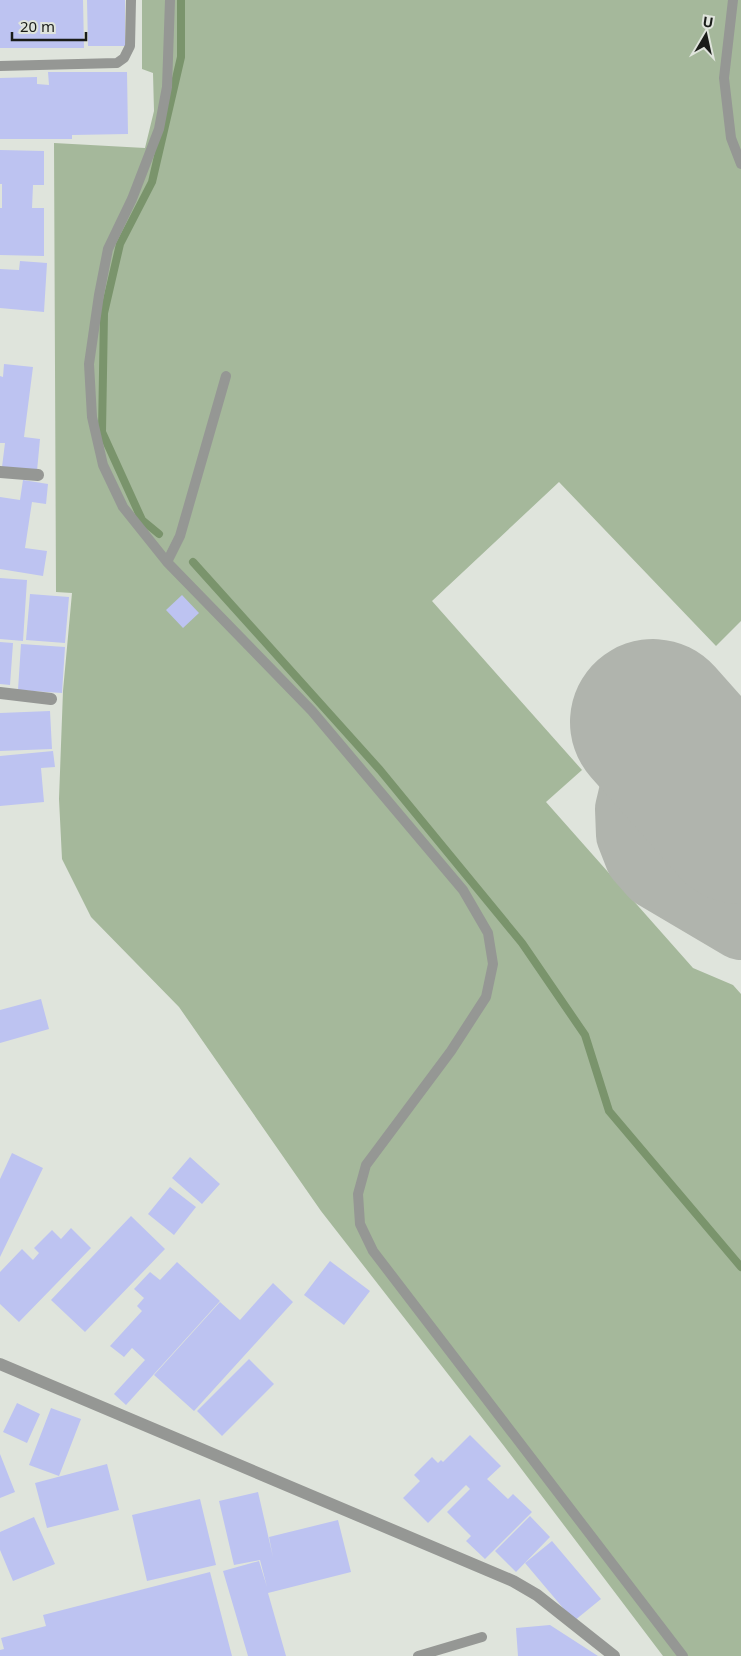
<svg xmlns="http://www.w3.org/2000/svg" width="741" height="1656" font-family="'Noto Sans',sans-serif">
	<style>
		.green { fill: #a5b89b }
		.lines { fill: none; stroke-linecap: round; stroke-linejoin: round }
		.stream { stroke: #7a946c; stroke-width: 8 }
		.taxiway { stroke: #b0b4ad; stroke-width: 66 }
		.runway { stroke: #b0b4ad; stroke-width: 166 }
		.building { fill: #bdc3f1 }
		.lane { stroke: #959794; stroke-width: 10 }
		.street { stroke: #959794; stroke-width: 12 }
	</style>
	<rect width="100%" height="100%" fill="#dfe4dc"/>
	<!-- green -->
	<path class="green" d="M142,0h599v621l-25,25 -157,-164 -127,119 150,169 -36,32 147,166 40,17 8,9v662h-78l-159,-210 -183,-235 -142,-204 -88,-90 -29,-58 -3,-60 4,-108 9,-98 -16,-1 -2,-449 91,5 9,-37 -1,-38 -11,-4z"/>
	<g class="lines">
		<!-- stream -->
		<path class="stream" d="M159,534l-17,-14 -40,-88 2,-119 16,-69 32,-62 29,-125v-57
			M193,562l187,208 142,173 63,92 24,76 132,156"/>
		<!-- taxiway -->
		<path class="taxiway" d="M741,749l-6,-4 -21,-3 -24,1 -15,3 -29,23 -13,19 -5,21 1,26 9,23 15,17 88,52"/>
		<!-- runway -->
		<path class="runway" d="M653,722l88,99"/>
	</g>
	<!-- building -->
	<path class="building" d="M0,0h83l1,48h-84z
		M87,0h38v46h-37z
		M48,72h79l1,62 -56,1v4h-72v-61l37,-1v7l12,1z
		M0,150l44,1v34h-11l-1,23h12v48l-44,-1v-47h2v-24h-2z
		M20,261l27,2 -3,49 -44,-4v-39l19,1z
		M4,364l29,3 -9,70 16,2 -3,32 -35,-4 3,-24h-5v-67l3,1z
		M23,480l25,4 -2,20 -14,-2 -7,46 22,3 -4,25 -43,-7v-72l20,3z
		M0,578l27,2 -4,61 -23,-2z
		M30,594l39,3 -4,46 -39,-3z
		M182,595l17,18 -16,15 -17,-18z
		M0,642l13,1 -3,42 -10,-1z
		M21,644l44,3 -3,46 -44,-3z
		M50,711l2,38 -52,2v-38z
		M53,751l2,16 -14,1 3,34 -44,4v-50z
		M41,999l8,30 -49,14v-33z
		M12,1153l31,15 -43,89v-78z
		M190,1157l30,27 -18,20 -30,-26z
		M170,1187l26,20 -22,28 -26,-21z
		M131,1216l34,33 -80,83 -34,-32z
		M71,1228l20,20 -72,74 -19,-18v-32l22,-23 11,11 6,-7 -5,-5 18,-18 9,9z
		M330,1261l40,30 -26,34 -40,-30z
		M177,1262l43,39 -94,104 -12,-11 31,-34 -13,-12 -8,9 -14,-11 32,-35 -5,-5 7,-8 -10,-9 16,-17 10,8z
		M273,1283l20,19 -99,109 -40,-36 66,-73 20,18z
		M249,1359l25,25 -52,52 -25,-25z
		M17,1403l23,11 -13,29 -24,-11z
		M51,1408l30,11 -22,57 -30,-11z
		M470,1435l31,31 -14,13 21,20 5,-5 19,18 -47,47 -19,-18 5,-5 -24,-24 23,-23 -4,-4 -38,38 -25,-25 17,-17 -6,-6 18,-18 6,6 3,-3 2,2z
		M0,1454l15,38 -15,6z
		M107,1464l12,46 -72,18 -12,-45z
		M258,1492l15,65 -4,-20 69,-17 13,52 -83,21 18,63h-38l-25,-85 36,-10 8,26 -7,-27 -26,5 -15,-64z
		M200,1499l16,66 -69,16 -15,-66z
		M530,1516l20,21 -34,35 -21,-21z
		M34,1517l21,47 -42,17 -13,-31v-18z
		M552,1541l49,58 -27,22 -49,-58z
		M210,1572l22,84h-232v-6l4,-1 -3,-11 45,-12 -3,-11z
		M550,1625l48,31h-80l-2,-28z"/>
	<g class="lines">
		<!-- lane -->
		<path class="lane" d="M170,0l-3,87 -8,42 -27,70 -24,50 -9,46 -10,69 3,53 11,48 20,42 44,55 145,149 151,179 25,43 5,31 -7,33 -35,54 -85,114 -8,29 2,30 13,27 310,405
			M733,0l-9,78 7,60 10,26
			M0,66l117,-3 7,-5 6,-12 1,-46
			M167,562l13,-26 46,-160
			M418,1656l64,-19"/>
		<!-- street -->
		<path class="street" d="M0,472l38,3
			M0,693l51,6
			M0,1364l513,217 24,14 77,61"/>
	</g>
	<!-- north arrow -->
	<g transform="translate(706 35) rotate(9)" stroke="#dfe4dc" stroke-width="4" paint-order="stroke">
	<path d="M0-4L9 19L0 12L-9 19Z" fill="#1a1c19"/>
	<text y="-8" font-size="14" font-weight="bold" text-anchor="middle" fill="#1a1c19">U</text>
	</g>
	<!-- scale -->
	<path d="M12 32v8h74v-8" fill="none" stroke="#1a1c19" stroke-width="2.5"/>
	<text x="20" y="32" font-size="15" fill="#1a1c19" stroke="#dfe4dc" stroke-width="4" paint-order="stroke">20 m</text>
</svg>
